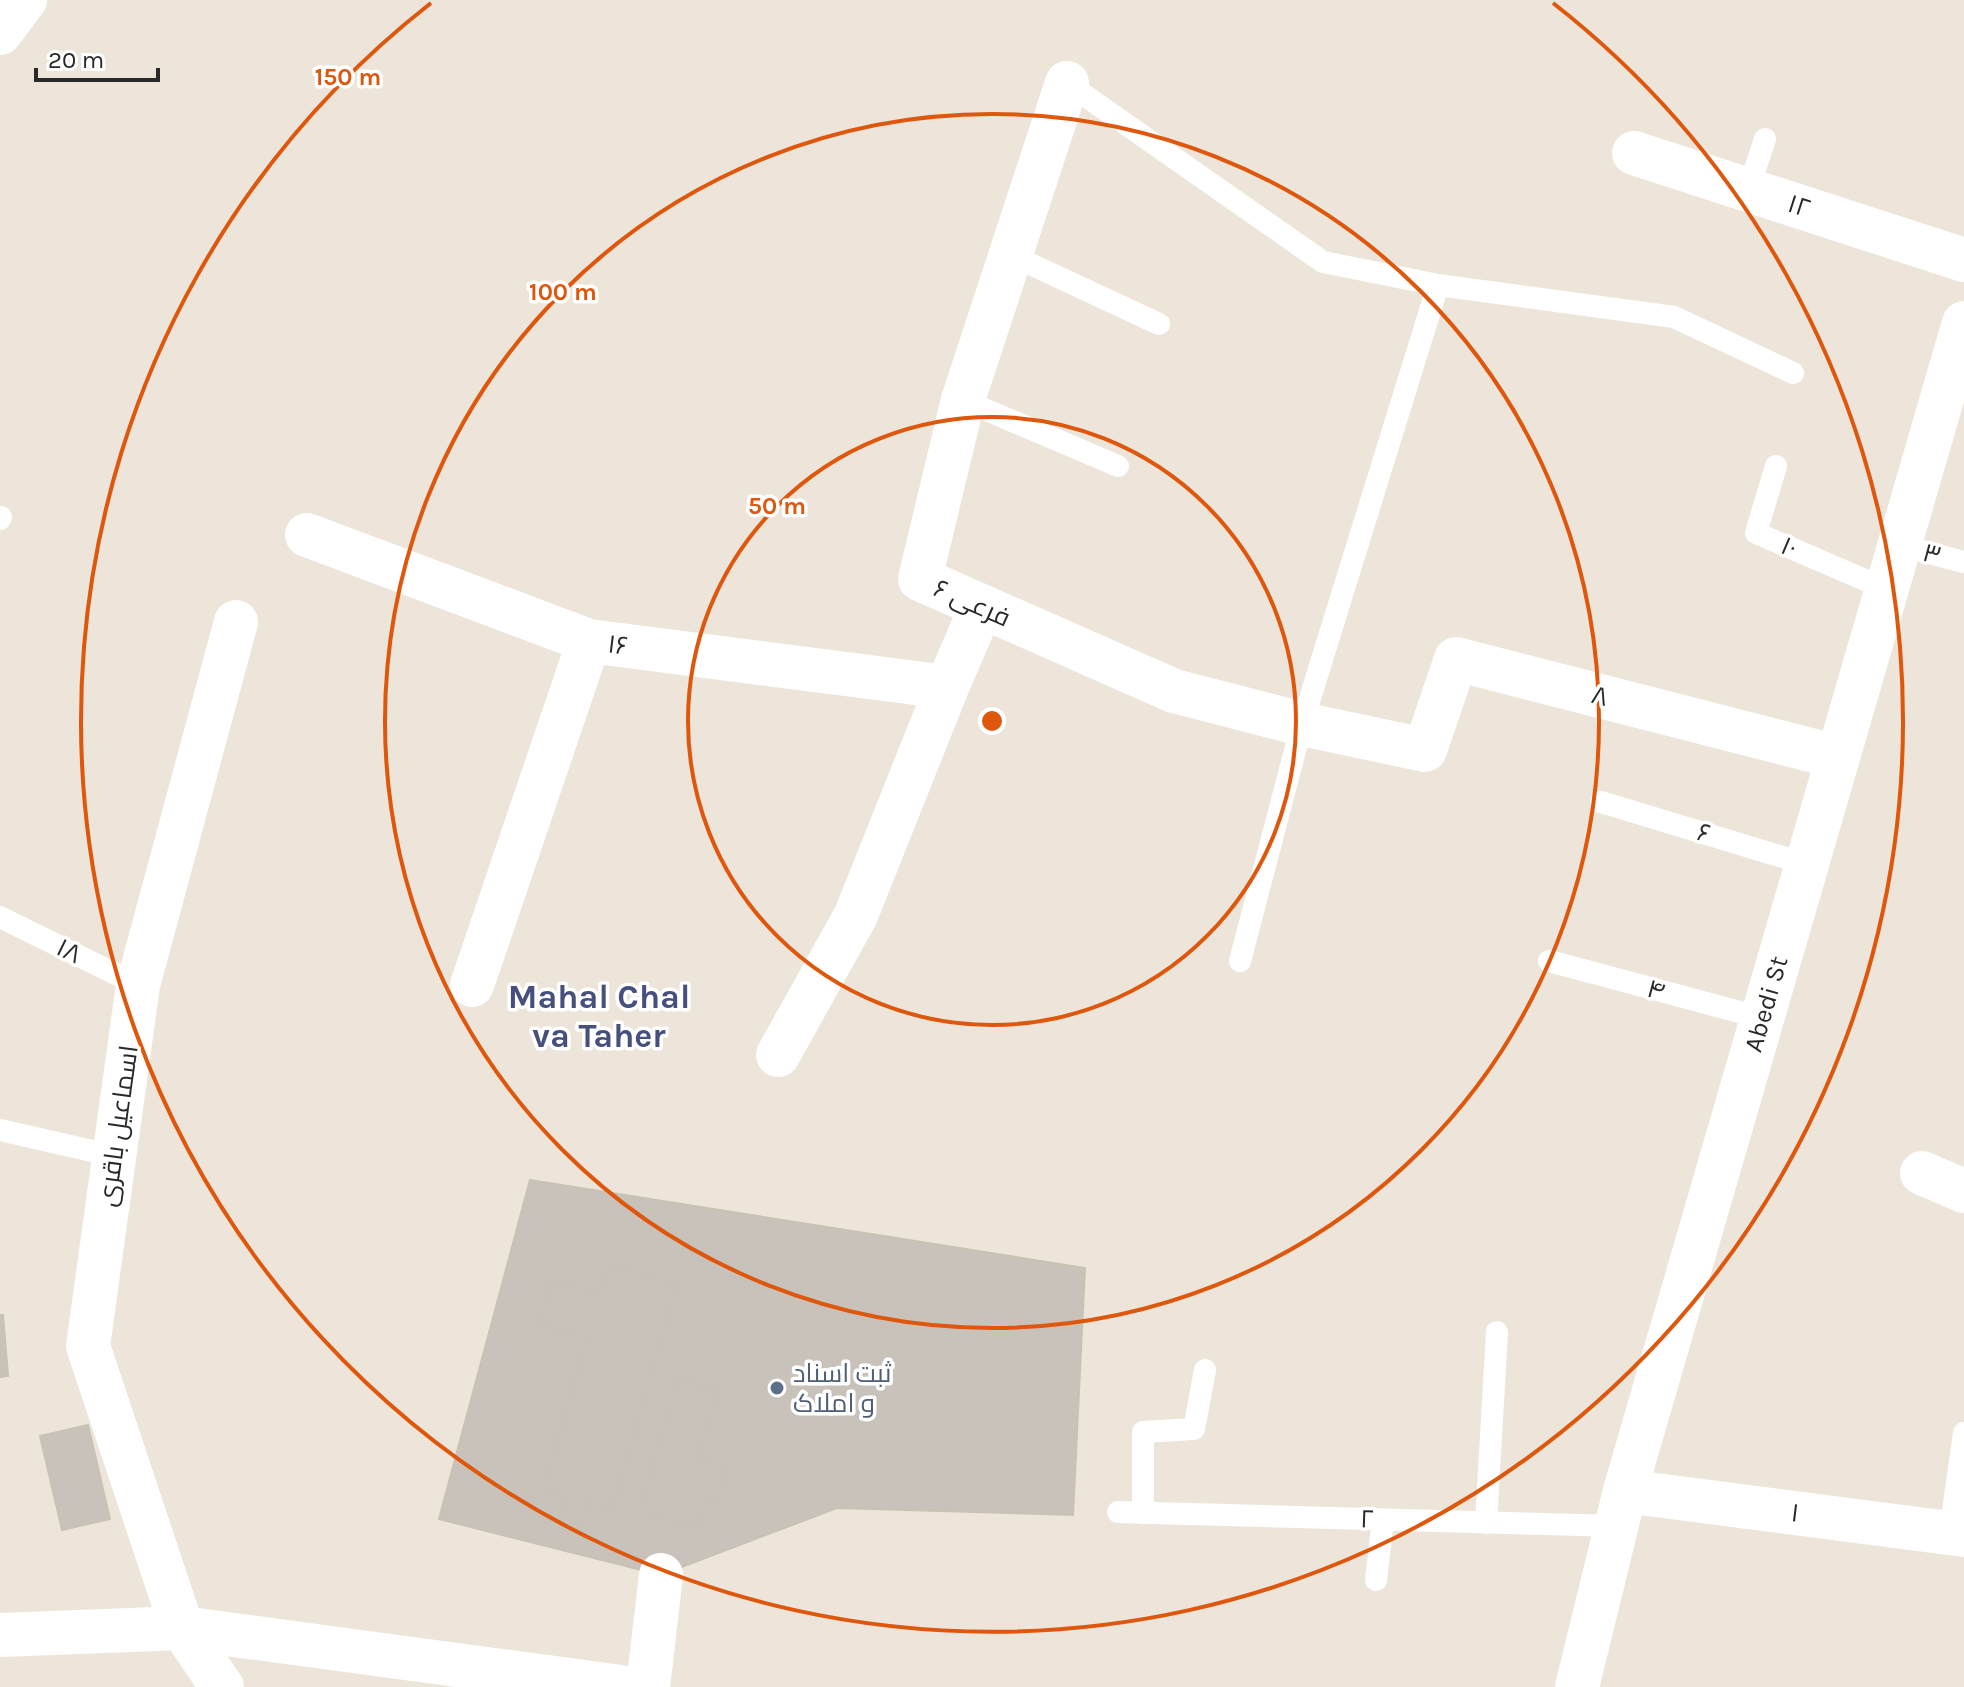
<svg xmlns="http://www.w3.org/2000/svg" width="1964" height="1687" font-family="Karla,Cairo,sans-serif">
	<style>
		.building { fill: #c8c2ba; stroke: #c8c2b4; stroke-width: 2 }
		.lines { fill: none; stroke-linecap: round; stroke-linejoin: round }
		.service { stroke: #fff; stroke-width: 22 }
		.minor { stroke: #fff; stroke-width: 44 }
		.secondary { stroke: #fff; stroke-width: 44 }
		.ring { fill: none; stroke: #de570d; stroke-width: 4 }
		.service-dot { fill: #5c6f8a; stroke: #fff; stroke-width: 3 }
		.labels { text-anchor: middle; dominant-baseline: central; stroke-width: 7; stroke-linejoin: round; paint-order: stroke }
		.street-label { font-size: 26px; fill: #292929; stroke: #fff }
		.service-label { font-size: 26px; fill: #4e5e75; stroke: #fff; text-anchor: start }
		.district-label { font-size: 34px; font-weight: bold; fill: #474f7d; stroke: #fff }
		.centre { fill: #de570d; stroke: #fff; stroke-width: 4 }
		.ring-label { font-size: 24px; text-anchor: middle; font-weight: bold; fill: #de570d; stroke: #fff; stroke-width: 7; stroke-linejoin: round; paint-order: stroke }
	</style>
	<rect width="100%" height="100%" fill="#ede5da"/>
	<!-- building -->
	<path class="building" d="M530,1180l555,88 -12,247 -236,-7 -176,67 -222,-56z
		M608,1265l69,20 -64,223 -25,-7 -9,29 -22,-7 8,-28 -22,-6 44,-151 -48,-14 13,-44 48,13z
		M0,1315h3l5,61 -8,1z
		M678,1379l40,12 -20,68 29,8 -9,32 -11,-3 -10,32 -58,-17z
		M88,1425l22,94 -48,11 -22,-94z"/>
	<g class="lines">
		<!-- service -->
		<path class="service" d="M1067,83l256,179 115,23 236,32 119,56
			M1748,190l17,-51
			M1011,255l148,69
			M963,400l155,66
			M1776,466l-20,67 130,56
			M0,519l1,-2
			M1899,545l65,17
			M1601,802l205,62
			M0,917l138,68
			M1240,961l62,-237 136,-439
			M1549,961l213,57
			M0,1130l114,26
			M1118,1512l498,14
			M1143,1513v-81l51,-3 11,-59
			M1486,1523l11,-191
			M1950,1532l14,-99
			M1376,1580l7,-60"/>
		<!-- minor -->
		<path class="minor" d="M1067,83l-104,317 -43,179 254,112 128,33 123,26 31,-91 382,98
			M1634,153l330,107
			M307,535l282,106 358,46
			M472,985l117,-344
			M778,1055l78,-140 91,-228 34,-79
			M1922,1173l42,18
			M1625,1491l339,44
			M222,1687l-40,-59 -94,-282 50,-361 98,-363
			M648,1687l13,-112"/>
		<!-- secondary -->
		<path class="secondary" d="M0,33l25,-33
			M0,1635l182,-7 439,59
			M1577,1687l48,-196 339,-1168"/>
	</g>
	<!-- distance rings -->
	<g class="ring">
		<circle cx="992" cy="721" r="304"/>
		<circle cx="992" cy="721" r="607"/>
		<path d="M1553 3A911 911 0 1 1 431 3"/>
	</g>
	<!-- markers -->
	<circle class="service-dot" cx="777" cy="1388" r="8"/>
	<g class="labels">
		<!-- street labels -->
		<g class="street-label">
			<text transform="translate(1799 206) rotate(18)">۱۲</text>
			<text transform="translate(1789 547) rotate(23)">۱۰</text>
			<text transform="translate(1932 554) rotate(15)">۳</text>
			<text transform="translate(972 603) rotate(24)">فرعی ۶</text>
			<text transform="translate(618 645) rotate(7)">۱۶</text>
			<text transform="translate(1600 696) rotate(14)">۸</text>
			<text transform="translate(1704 833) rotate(17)">۶</text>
			<text transform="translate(69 951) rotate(26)">۱۸</text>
			<text transform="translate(1656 990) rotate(15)">۴</text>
			<text transform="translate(1766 1004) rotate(-74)">Abedi St</text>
			<text transform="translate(118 1126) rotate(-82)">اسماعیل باقری</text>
			<text transform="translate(1795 1513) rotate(7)">۱</text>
			<text transform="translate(1367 1519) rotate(2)">۲</text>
		</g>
		<!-- service labels -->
		<g class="service-label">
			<text x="793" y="1373">ثبت اسناد<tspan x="793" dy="30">و املاک</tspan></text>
		</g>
		<!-- district labels -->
		<g class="district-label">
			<text x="599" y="997">Mahal Chal<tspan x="599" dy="39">va Taher</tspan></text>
		</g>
	</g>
	<circle cx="992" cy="721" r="12" class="centre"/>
	<g class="ring-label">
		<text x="348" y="85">150 m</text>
		<text x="563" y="300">100 m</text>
		<text x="777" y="514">50 m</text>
	</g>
	<!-- scale -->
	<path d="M36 68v12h122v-12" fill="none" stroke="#292929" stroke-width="4"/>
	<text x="48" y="68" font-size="24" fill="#292929" stroke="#ffffff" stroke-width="6" paint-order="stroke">20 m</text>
</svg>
